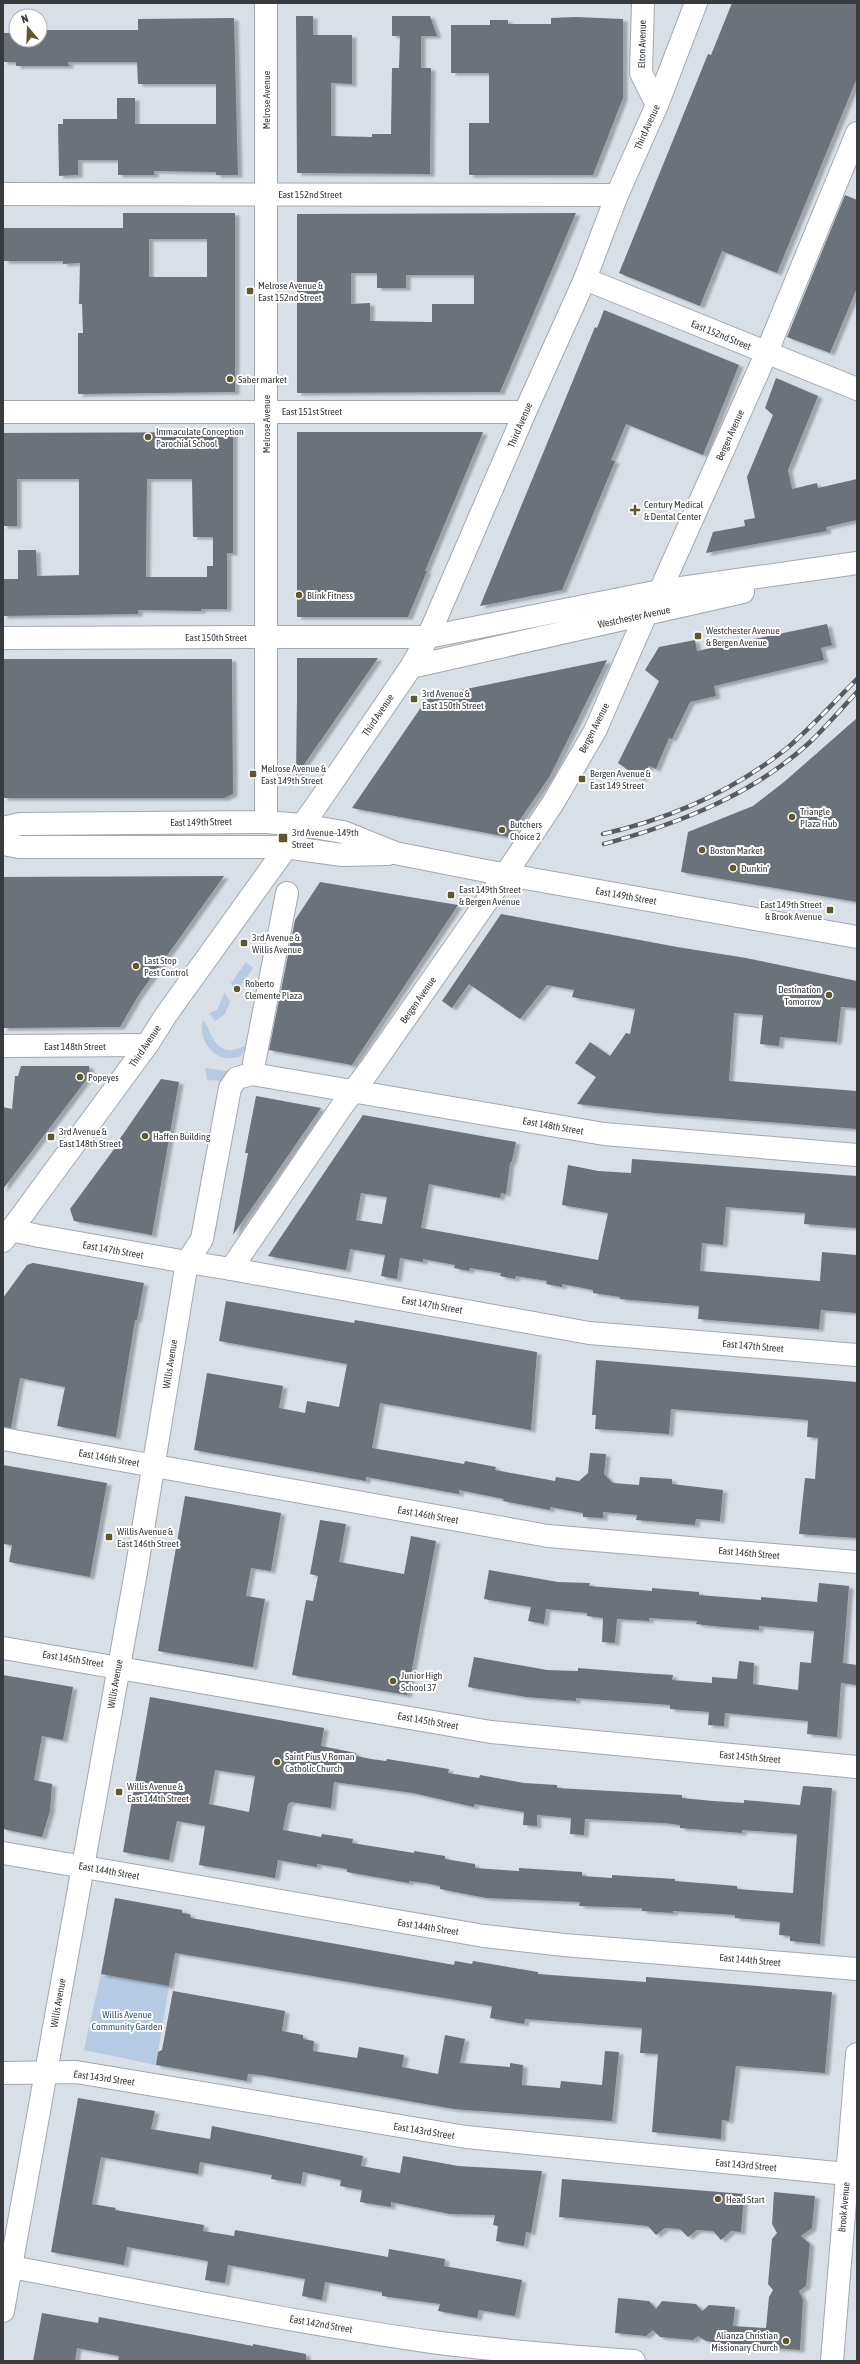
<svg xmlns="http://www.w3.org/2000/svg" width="860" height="2364" font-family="'Asap Condensed',sans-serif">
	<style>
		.green { fill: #b5cae3 }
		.building { fill: #6c7279; fill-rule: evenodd; filter: url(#shadow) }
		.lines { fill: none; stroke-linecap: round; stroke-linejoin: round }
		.minor-casing { stroke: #a2a8af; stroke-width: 24 }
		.major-casing { stroke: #a2a8af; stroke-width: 24 }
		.minor { stroke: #fff; stroke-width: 22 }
		.major { stroke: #fff; stroke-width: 22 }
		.rail-casing { stroke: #585b5f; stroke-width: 4.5 }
		.rail { stroke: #fff; stroke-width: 3; stroke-dasharray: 9; stroke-linecap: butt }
		.poi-dot { fill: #5f5925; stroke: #fff; stroke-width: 1.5 }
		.labels { text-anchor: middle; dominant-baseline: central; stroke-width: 4; stroke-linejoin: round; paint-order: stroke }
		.street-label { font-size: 10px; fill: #383a3d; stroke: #fff }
		.poi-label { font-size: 10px; fill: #383a3d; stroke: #fff; text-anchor: start }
		.park-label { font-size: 10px; fill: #2a5889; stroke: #fff }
	</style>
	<defs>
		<filter id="shadow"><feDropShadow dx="4.5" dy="2.5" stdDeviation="1" flood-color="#0004"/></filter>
	</defs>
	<rect width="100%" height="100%" fill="#d9dfe7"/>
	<!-- green -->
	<path class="green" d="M246,962l7,6 -18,26 -4,-11z
		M225,992l5,10 -5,12 -10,7 -6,-8 8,-3z
		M203,1020c8,10 9,27 25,30 6,1 13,-3 19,-4l-6,10c-23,10 -44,-13 -38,-36z
		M205,1068l29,4 -10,9 -17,-1z
		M101,1974l68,12 -13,79 -72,-15z"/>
	<!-- building -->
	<path class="building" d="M732,3h125v75l-80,195 -55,-22 -22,55 -81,-33 89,-219 3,1z
		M296,16h17v19h39v49l-21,-1v53l41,1v-3h19l1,-66h7l1,-32h-8v-20h38l7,20h-16v32h10l-1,106 -133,-1z
		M576,17l47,2v79l-30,77h-124v-52h20v-50h-38v-48h39v-5h18v4h43v-6z
		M234,18l4,157h-22v-3l-62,-1v4h-36v-15h-40v15l-19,1 -1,-52h5v-5h54v-21h18v26h81v-40h-78l-1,-22h-69l1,4h-53v-4h-13v-29h13v7h24v-10h98v-11z
		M845,195l12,5v88l-27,65 -43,-16z
		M123,213h112v179l-157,2v-61h5l-1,-29h-3l1,-41 -17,1v-3h-59v-33h119zM149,239h58v38h-58z
		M576,213l-76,179 -203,1v-179zM351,273h26v15h29v-13h68v29h-42v18l-62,-1v-18l-19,1z
		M604,310l135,55 -36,90 -77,-31 -15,36 4,1 -53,129 -82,16 115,-279 2,1z
		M776,378l42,18 -30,74 4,19 25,-6 1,5 39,-9v41l-31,7 1,4 -121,22 7,-21 32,-6 -1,-6 11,-2 -8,-41 26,-62 -8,-7z
		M233,432v121h-6v56h-26v2l-63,-1v4l-135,2v-37h15v-29h18l1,26 42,-1v-96h-62v47h-14v-93zM147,479h45l1,58h20v29h-6v11h-61z
		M297,432h186l-58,139h2l-19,46h-111z
		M827,624l5,21 -11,3 3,12 -110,26 2,10 -26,6 -18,37 -3,-1 -13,31 -7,-3 -8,13 -23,-16 41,-82 -14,-11 14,-23 36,-7 2,11z
		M297,658h81l-82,118 1,-79z
		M3,659h229l1,135 -9,4h-221z
		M607,660l-57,116 -42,61 -156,-29 74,-108 6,-4z
		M857,718v184l-176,-30 7,-40 65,-26 31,-24z
		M224,876l-86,120 -18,31 -117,1v-151z
		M320,882l138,23 -106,160 -83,-15 26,-130z
		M501,914l176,33 69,11 111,23v27l-16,-1 -4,35 -57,-5 -1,9 -19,-2 3,-29 -29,-2 -5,68 128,10v38l-202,-16 -78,-9 19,-27 -21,-14 15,-21 20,14 16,-23 4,1 5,-25 -63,-12 2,-7 -27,-5 -27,34 -51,-35 -17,24 -10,-7z
		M21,1066h68l1,9 -87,114v-82l9,2 3,-33h3z
		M161,1079l18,3 -27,153 -78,-14 -4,-12 50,-68 -1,-1z
		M256,1096l65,12 -88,127 15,-82h-3z
		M363,1115l153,27 -4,19 -2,2 -4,31 -5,-1 -1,5 -71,-14 -8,44 177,32 10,-47 -46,-8 6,-40 30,6 33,2 1,-14 225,17v52l-53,-4 1,-11 -79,-6 -3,38 -21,-2 -2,28 120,10 2,-29 35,3v58l-36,-3 -2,19 -121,-10 1,-13 -79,-7v-2l-27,-4v-3l-31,-6v3l-16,-3 1,-3 -31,-5 -1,3 -15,-3 1,-3 -31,-5 -1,3 -15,-3 1,-3 -32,-6v3l-23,-4 -3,21 -16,-3 4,-21 -35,-6 -4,21 -78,-14zM361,1193l26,4 -5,27 -26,-4z
		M33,1263l111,20 -7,37h-2l-19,117 -59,-11 8,-39 -45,-9 -9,50 -8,-1v-129l24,-33z
		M226,1301l128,22 1,-3 182,32 -6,78 -151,-27 -8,45 92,16 1,-3 31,6 -1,3 60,11 1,-4 23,4 9,-8 2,-20 16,1 -2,20 9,9 26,2 1,-8 32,2v5l51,6 -3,31 -24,-2 -1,6 -59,-5 1,-5 -34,-3v6l-20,-1v-4l-33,-6v3l-47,-9 1,-2 -45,-9v4l-93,-17v4l-172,-31 13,-77 76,13 -4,22 26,5 2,-12 32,6 8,-43 -128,-23z
		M596,1360l261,22v156l-58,-4 6,-56 10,1 3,-41 -11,-1 1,-17 -137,-11 -2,25 -74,-5 1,-14h-4z
		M3,1465l104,18 -17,94 -81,-15 3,-17 -9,-1z
		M185,1496l96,17 -10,58 -20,-3 -5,28 19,3 -12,68 -95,-16z
		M320,1520l26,4 -7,38 65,12 7,-38 25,5 -29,154 -115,-20 14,-75 7,1 5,-25 -8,-2z
		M489,1570l69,12 32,1 -1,3 63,5v-3l47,4v3l62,5v-3l56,5 2,-19 30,3 -6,77 14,2v20l-16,-2 -4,54 -30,-3 1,-13 -83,-8 -1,13 -16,-1 1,-13 -39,-3v-4l-94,-7v3l-50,-4 -58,-10 6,-30 73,13 31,1v-3l63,5 32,2 -1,5 40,3v-6l25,2 2,-18 15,2 -1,21 45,6 2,-28 11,1 3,-32 -55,-5v4l-47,-4 -16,-2 1,-3 -48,-3v3l-32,-2 -2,24 -13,-1 1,-24 -16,-2v-3l-41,-4 -2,15 -16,-3 3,-14 -47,-8z
		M3,1675l70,12 -10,53 -21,-4 -8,44 18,4 -2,27 -8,26 -39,-8z
		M150,1697l174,31 -3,18 35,7v3l15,3 15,2 1,-2 62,10 -1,4 31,5 1,-3 44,8 33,2v3l125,7v3l31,3 31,2v-3l56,5 3,-19 29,2 -12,156 -30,-3v-5l-11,-1 1,-13 -45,-4v-3l-62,-4v2l-16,-1 -15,-1v-3l-63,-2 1,-4 -94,-4 -46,-9v-3l-15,-3 -16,-2v2l-62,-11v-3l-30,-5v3l-39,-7 -3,18 -76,-13 6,-39 -28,-5 -8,39 -46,-8zM215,1770l40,6 -6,36 -40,-8zM334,1782l79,11 61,14v-3l50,8 -1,13 14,1v-11l34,3 -1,16 14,1 1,-16 79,4 16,2v3l62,5v-3l55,4 -4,59 -56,-4v-3l-62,-5v-2l-63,-4v3l-30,-2v-4l-63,-4v3l-44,-3v-4l-30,-5v-3l-31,-5v2l-62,-10 1,-4 -31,-5 -1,3 -38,-7 5,-26 3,-2 40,6z
		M115,1898l67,12v3l8,1 1,4 263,47 1,-4 17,3 1,-3 65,11v2l108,8v-5l186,15 -7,81 -89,-7 -7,55 -7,-1 -1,19 -69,-7 6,-78 -18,-1 2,-25 -117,-9 -1,5 -34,-6 2,-12 -317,-53 -6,33 -68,-12z
		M173,1991l112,20 -3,20 21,4v4l11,2 -1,10 44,7 2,-11 45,8 -2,12 36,7 7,-39 20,4 -5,24 50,4v-4l13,2 -1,20 38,3 1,-7 41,4 3,-34 14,1 -7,69 -158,-12 -193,-34 -13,-1 -1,7 -91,-16 2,-13 4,-2z
		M78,2098l77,13 -4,18 59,10 2,-13 15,3 136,27 -2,10 39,7 3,-17 55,10 84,5 -11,62 -5,-1 -2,14 -28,-5 2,-15 -5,-1 2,-10 -45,-1 -59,-12v5l-31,-5 2,-12 -22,-4 1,-6 -38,-8 -2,12 -30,-5 1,-4 -72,-13 -2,12 -97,-17 -3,15 -6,32 24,4 -1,2 89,15 -1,6 31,5 1,-6 153,27 1,-8 56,10 -1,7 78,14 -7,36 -36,-6 -2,8 -39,-7 2,-7 -58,-8v-4l-57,-10 -3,18 -20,-4 3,-17 -77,-14 -3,18 -20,-3 3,-19 -81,-14 -3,18 -73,-13z
		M562,2179l182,15 -3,38 -10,-1 -10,9 -8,-9 -16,-1 -9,7 -8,-8 -15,-1 -9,7 -8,-9 -89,-9z
		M774,2192l41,4 -3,32 -11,8 9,8 -4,42 -7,5 4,9 -3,50 -67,-5 -27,-4 -8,-5 -5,4 -33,-3 -7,-7 -7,6 -31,-3 3,-35 31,3 7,8 6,-8 34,3 6,7 7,-6 26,2 -2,19 33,2 3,-31 4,-7 -5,-6 4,-45 5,-6 -5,-9z
		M42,2313l56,10 1,-6 154,29v-2l53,10v7h-188l1,-5 -42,-8 -2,13h-42z"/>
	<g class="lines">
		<defs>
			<path id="minor" d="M643,3l-2,70 16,32
				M3,194l614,1
				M585,279l272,110
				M3,412h522
				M660,591l106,-237 91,-221
				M3,638l263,-1
				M3,1046l144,-1
				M254,1063l33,-170
				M11,1230l28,6 148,26 15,-23 28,-151 7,-10 15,-4 352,60 253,21
				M231,1269l358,64 268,22
				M3,1439l545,97 309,26
				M3,1648l488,84 366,35
				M3,1853l481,83 80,9 293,24
				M3,2073l73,-1 390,65 381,37
				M11,2267c140,26 280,55 421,75 67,9 135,14 202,19
				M832,2361l25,-307"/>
			<path id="major" d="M266,637h162l232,-46 197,-28
				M411,667l332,-75
				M266,822v-819
				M3,828l17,-4 246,-2 36,3 41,7 52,21 91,18 371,66
				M3,844l16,3h266l57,8 46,-1
				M3,1241l144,-196 19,-30 150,-209 95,-139 17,-30 97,-225 60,-133 32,-84 40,-90 39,-102
				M3,2311l133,-739 51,-310 44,7 111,-163 28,-37 135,-194 48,-72 42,-72 51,-117 14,-23"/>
		</defs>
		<!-- minor casing -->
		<use href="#minor" class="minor-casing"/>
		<!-- major casing -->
		<use href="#major" class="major-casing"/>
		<!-- minor -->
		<use href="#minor" class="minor"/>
		<!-- major -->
		<use href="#major" class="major"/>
		<defs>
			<path id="rail" d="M603,834c66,-15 130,-43 183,-85 25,-21 48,-47 71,-70
				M604,844c74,-20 148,-49 205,-101 17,-16 32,-34 48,-51"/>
		</defs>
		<!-- rail casing -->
		<use href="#rail" class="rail-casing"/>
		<!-- rail -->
		<use href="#rail" class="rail"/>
	</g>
	<!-- markers -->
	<g class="poi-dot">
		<rect x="246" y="287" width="8" height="8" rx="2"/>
		<circle cx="230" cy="379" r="4"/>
		<circle cx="148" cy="437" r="4"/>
		<path d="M633 504h4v4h4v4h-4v4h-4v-4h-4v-4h4z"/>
		<circle cx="299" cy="595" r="4"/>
		<rect x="694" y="632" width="8" height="8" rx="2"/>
		<rect x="410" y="695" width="8" height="8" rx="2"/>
		<rect x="249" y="770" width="8" height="8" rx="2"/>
		<rect x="578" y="775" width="8" height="8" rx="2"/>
		<circle cx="792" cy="817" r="4"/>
		<circle cx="502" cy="830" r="4"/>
		<rect x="278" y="833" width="10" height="10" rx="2"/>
		<circle cx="702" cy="850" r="4"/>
		<circle cx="733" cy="868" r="4"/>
		<rect x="447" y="891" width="8" height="8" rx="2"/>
		<rect x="826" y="906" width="8" height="8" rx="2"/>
		<rect x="240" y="939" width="8" height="8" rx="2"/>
		<circle cx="136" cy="966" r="4"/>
		<circle cx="237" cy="989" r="4"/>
		<circle cx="829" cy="995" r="4"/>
		<circle cx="80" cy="1077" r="4"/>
		<circle cx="145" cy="1136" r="4"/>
		<rect x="47" y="1133" width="8" height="8" rx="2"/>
		<rect x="105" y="1533" width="8" height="8" rx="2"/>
		<circle cx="393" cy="1681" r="4"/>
		<circle cx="277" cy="1762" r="4"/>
		<rect x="115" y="1788" width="8" height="8" rx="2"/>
		<circle cx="718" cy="2199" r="4"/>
		<circle cx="786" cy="2341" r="4"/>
	</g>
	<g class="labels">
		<!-- street labels -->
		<g class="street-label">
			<text transform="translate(642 44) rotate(-89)">Elton Avenue</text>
			<text transform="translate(266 100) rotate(-90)">Melrose Avenue</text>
			<text transform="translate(647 127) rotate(-66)">Third Avenue</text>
			<text x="310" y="194">East 152nd Street</text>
			<text transform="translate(721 335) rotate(22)">East 152nd Street</text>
			<text x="312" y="411">East 151st Street</text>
			<text transform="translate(266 424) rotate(-90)">Melrose Avenue</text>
			<text transform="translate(520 425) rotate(-67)">Third Avenue</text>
			<text transform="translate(730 435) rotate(-66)">Bergen Avenue</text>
			<text transform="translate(634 617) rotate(-12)">Westchester Avenue</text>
			<text x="216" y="637">East 150th Street</text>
			<text transform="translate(378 715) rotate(-56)">Third Avenue</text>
			<text transform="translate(594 728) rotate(-63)">Bergen Avenue</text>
			<text transform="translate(201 822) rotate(-1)">East 149th Street</text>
			<text transform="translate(626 896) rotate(10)">East 149th Street</text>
			<text transform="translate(418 1000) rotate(-55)">Bergen Avenue</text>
			<text x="75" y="1046">East 148th Street</text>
			<text transform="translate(145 1046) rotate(-56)">Third Avenue</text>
			<text transform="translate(553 1126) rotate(10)">East 148th Street</text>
			<text transform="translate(113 1250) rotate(10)">East 147th Street</text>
			<text transform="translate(432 1305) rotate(10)">East 147th Street</text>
			<text transform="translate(753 1346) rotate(5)">East 147th Street</text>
			<text transform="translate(170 1364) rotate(-81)">Willis Avenue</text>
			<text transform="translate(109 1458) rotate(10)">East 146th Street</text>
			<text transform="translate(428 1515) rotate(10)">East 146th Street</text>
			<text transform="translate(749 1553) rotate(5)">East 146th Street</text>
			<text transform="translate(73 1659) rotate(9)">East 145th Street</text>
			<text transform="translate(115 1684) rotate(-80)">Willis Avenue</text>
			<text transform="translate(428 1721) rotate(10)">East 145th Street</text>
			<text transform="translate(750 1757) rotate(5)">East 145th Street</text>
			<text transform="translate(109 1871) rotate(10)">East 144th Street</text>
			<text transform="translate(428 1927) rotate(9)">East 144th Street</text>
			<text transform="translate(750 1960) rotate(5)">East 144th Street</text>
			<text transform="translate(58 2003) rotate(-80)">Willis Avenue</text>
			<text transform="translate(104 2078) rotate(8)">East 143rd Street</text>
			<text transform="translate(424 2131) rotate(9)">East 143rd Street</text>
			<text transform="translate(746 2165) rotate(5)">East 143rd Street</text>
			<text transform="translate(844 2207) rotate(-85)">Brook Avenue</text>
			<text transform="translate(321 2324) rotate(10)">East 142nd Street</text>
		</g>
		<!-- poi labels -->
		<g class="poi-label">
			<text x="258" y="285">Melrose Avenue &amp;<tspan x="258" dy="12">East 152nd Street</tspan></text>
			<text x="238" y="379">Saber market</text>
			<text x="156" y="431">Immaculate Conception<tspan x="156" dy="12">Parochial School</tspan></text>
			<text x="644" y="504">Century Medical<tspan x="644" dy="12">&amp; Dental Center</tspan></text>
			<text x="307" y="595">Blink Fitness</text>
			<text x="706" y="630">Westchester Avenue<tspan x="706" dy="12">&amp; Bergen Avenue</tspan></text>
			<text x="422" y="693">3rd Avenue &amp;<tspan x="422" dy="12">East 150th Street</tspan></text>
			<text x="261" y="768">Melrose Avenue &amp;<tspan x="261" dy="12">East 149th Street</tspan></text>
			<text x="590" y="773">Bergen Avenue &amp;<tspan x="590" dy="12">East 149 Street</tspan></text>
			<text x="800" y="811">Triangle<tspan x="800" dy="12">Plaza Hub</tspan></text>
			<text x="510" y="824">Butchers<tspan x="510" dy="12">Choice 2</tspan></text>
			<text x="292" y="832">3rd Avenue–149th<tspan x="292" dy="12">Street</tspan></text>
			<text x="710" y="850">Boston Market</text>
			<text x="741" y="868">Dunkin'</text>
			<text x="459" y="889">East 149th Street<tspan x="459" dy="12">&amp; Bergen Avenue</tspan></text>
			<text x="822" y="904" text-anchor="end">East 149th Street<tspan x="822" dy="12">&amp; Brook Avenue</tspan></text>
			<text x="252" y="937">3rd Avenue &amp;<tspan x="252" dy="12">Willis Avenue</tspan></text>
			<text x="144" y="960">Last Stop<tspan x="144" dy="12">Pest Control</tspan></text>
			<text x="245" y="983">Roberto<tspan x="245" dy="12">Clemente Plaza</tspan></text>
			<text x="821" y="989" text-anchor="end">Destination<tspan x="821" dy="12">Tomorrow</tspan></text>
			<text x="88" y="1077">Popeyes</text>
			<text x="59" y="1131">3rd Avenue &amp;<tspan x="59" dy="12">East 148th Street</tspan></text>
			<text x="153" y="1136">Haffen Building</text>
			<text x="117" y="1531">Willis Avenue &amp;<tspan x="117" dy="12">East 146th Street</tspan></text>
			<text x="401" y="1675">Junior High<tspan x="401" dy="12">School 37</tspan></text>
			<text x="285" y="1756">Saint Pius V Roman<tspan x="285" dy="12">Catholic Church</tspan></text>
			<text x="127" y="1786">Willis Avenue &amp;<tspan x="127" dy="12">East 144th Street</tspan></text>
			<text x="726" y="2199">Head Start</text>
			<text x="778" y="2335" text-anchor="end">Alianza Christian<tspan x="778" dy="12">Missionary Church</tspan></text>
		</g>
		<!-- park labels -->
		<g class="park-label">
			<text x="127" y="2014">Willis Avenue<tspan x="127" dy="12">Community Garden</tspan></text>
		</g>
	</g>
	<!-- border -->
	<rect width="860" height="2364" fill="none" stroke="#383a3d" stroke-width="8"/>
	<!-- north arrow -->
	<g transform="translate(28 28) rotate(341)"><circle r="19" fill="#ffffff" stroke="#afb0b1"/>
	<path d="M0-3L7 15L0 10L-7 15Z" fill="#5f5925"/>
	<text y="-6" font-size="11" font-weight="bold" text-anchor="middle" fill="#383a3d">N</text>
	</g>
</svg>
